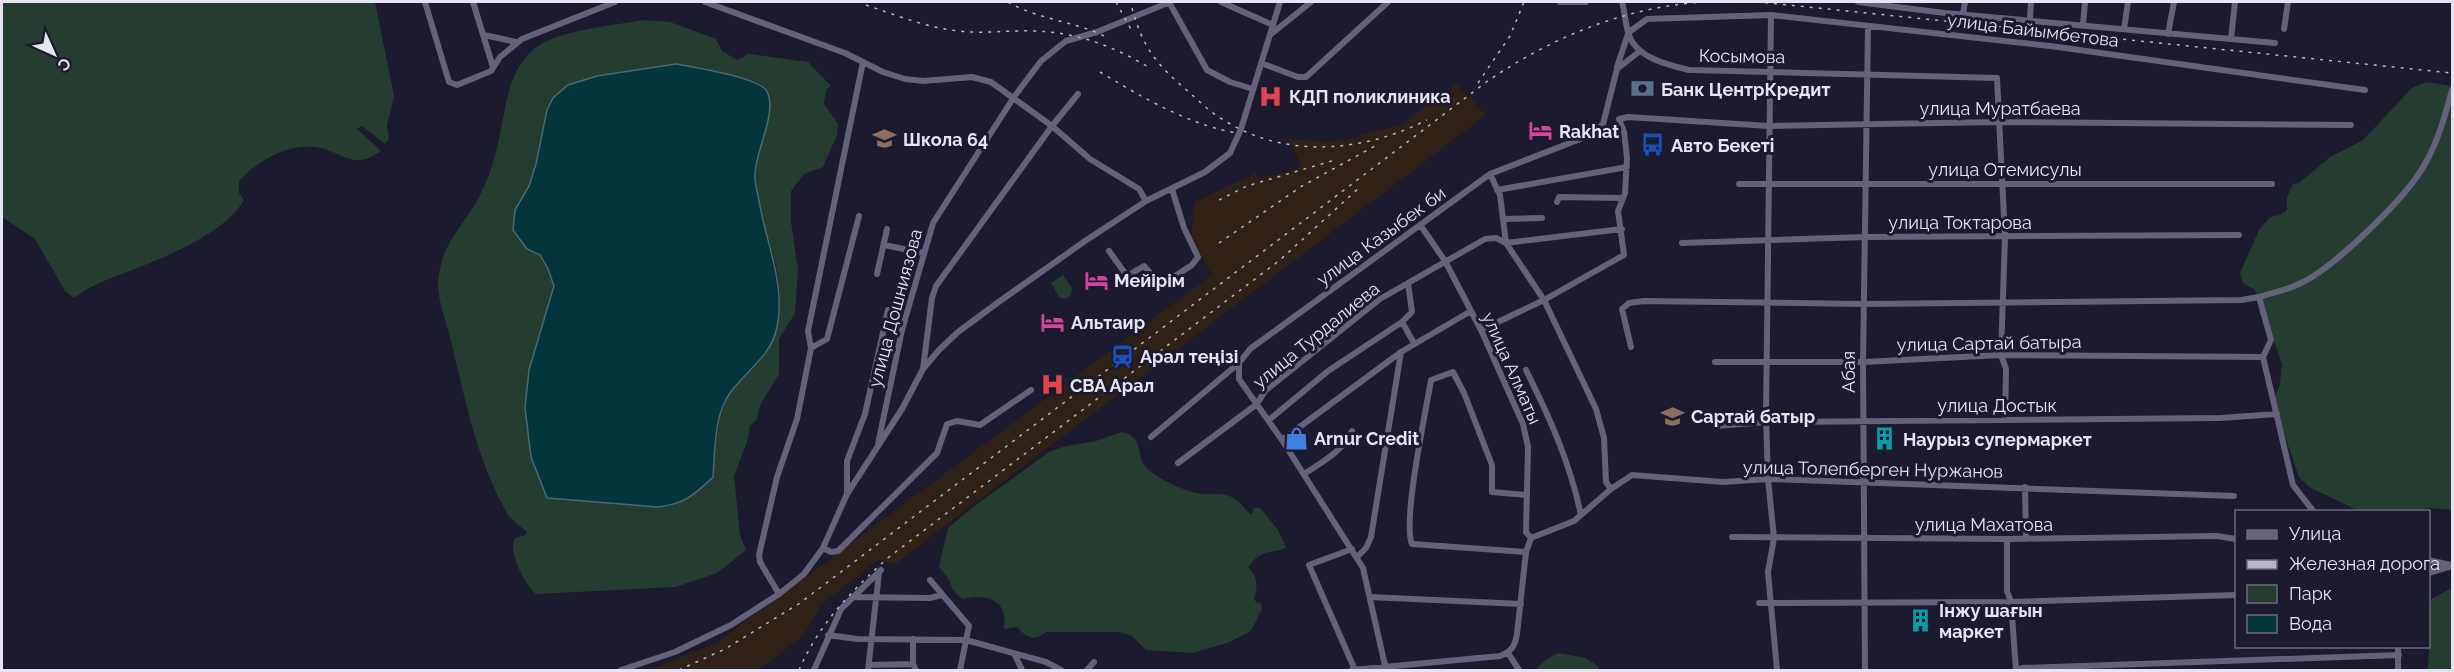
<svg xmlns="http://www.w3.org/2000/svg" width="2454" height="672" font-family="Raleway,sans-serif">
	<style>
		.industrial { fill: #2f2115 }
		.green { fill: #253d30; fill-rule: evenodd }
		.water { fill: #05353c; stroke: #486a73; stroke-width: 1.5 }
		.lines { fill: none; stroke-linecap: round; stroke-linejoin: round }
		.minor { stroke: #63627a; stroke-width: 6 }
		.rail { stroke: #b6b5c5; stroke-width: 1.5; stroke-dasharray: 3 6; stroke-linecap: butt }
		.labels { text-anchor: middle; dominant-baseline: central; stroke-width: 6; stroke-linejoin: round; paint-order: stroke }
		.street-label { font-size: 18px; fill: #e4e4f2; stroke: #1b1a2e }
		.poi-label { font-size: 18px; font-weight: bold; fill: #e4e4f2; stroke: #1b1a2e; text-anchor: start }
	</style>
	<rect width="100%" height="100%" fill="#1b1a2e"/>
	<!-- industrial -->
	<path class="industrial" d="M1457,84l29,31 -591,449 -17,-4 -56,44 -18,31 -46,35h-109l69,-28 494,-367 -21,-38 4,-35 61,-29 3,6 43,-12 -14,-28 38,3 18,-2 57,-15z"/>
	<!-- green -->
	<path class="green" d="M2,2h373l19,94 -7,29 2,14 -4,5 -23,-18 -5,3 24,22c-29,21 -39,0 -65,-4 -28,-4 -59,14 -77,34v12l5,7c-19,34 -81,58 -117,72 -18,7 -37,13 -53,26l-9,-7 -30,-52 -33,-22z
		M645,20l25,2 46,17 6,12 15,9 12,-6 59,8 23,24 -5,4 -2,14 14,20 -1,11 -14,32 -19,7 -13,17v31l7,48 -3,43 -16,26v35l-19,31 -3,14 -7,7 -2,13 -14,37 6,59 6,15 -29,23 -42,14 -139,7c-11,-8 -29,-44 -21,-56l11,-3 1,-3 -18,-15 -6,-11c-28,-53 -39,-112 -53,-169 -4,-17 -12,-36 -12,-53 0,-8 3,-20 5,-27 8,-21 22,-36 33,-54 9,-16 17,-38 21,-55 9,-34 8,-76 38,-100 24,-18 80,-23 110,-28zM704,69c12,3 48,9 57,15 22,14 -6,70 -6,91 -1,39 28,86 24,124 -1,13 -8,42 -13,53 -8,17 -30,28 -38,45 -12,25 -13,53 -15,80l-184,-107 25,-84 -6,-17 -33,-58 14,-24 7,-23z
		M2426,82l26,4v424l-21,-2 -27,4 -45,-1 -50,-24 -10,-10 -26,-75 7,-18 2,-20 -9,-26 -14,-27 -4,-21 -12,-7 -3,-10 19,-43 11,-13 10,-2 7,-5v-13l6,-13 6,-1 31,-26 33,-17 49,-52z
		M1063,275l9,13 -1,7 -6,4 -6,-2 -8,-14z
		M1122,432c25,6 11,26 28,39 14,11 43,25 61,23 8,0 15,0 23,4 6,4 12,12 17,17l3,-7h6l18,22 8,18c-18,6 -25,2 -38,19 10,11 10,18 6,32l2,3 5,1 1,6 -11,22 -24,12 -35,10 -46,-3 -14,-14 -13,-4h-73c-12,10 -19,6 -29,-5l-13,2c4,-30 -16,-35 -42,-30l-9,-9 -5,-12 -9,-11 9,-39 25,-21 76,-55 17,-6 30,-5z
		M2452,588v82h-24l3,-71z
		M1558,653l28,5 13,9v3h-64l12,-11z"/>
	<!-- water -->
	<path class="water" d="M676,64c17,3 82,13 90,26 13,20 -11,62 -11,84 -1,9 3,19 4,27 7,42 27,83 18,126 -5,28 -31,44 -47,66 -16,22 -15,58 -17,84 -19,18 -28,27 -55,30l-111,-9 -16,-41 -6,-49 4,-38 25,-84 -6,-17 -8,-14 -13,-6 -14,-19 2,-20 14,-24 7,-22 11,-54 6,-12 15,-13 29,-9z"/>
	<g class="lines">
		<!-- minor -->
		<path class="minor" d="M425,2l24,80 8,3 34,-14 9,-14 22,-18 93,-37
			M473,2l20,65
			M705,2l140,51 38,19 22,7 18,2 49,-4 19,5 61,44 38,33 49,30 7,12
			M1169,2l38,68 23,12 23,7
			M1221,2l52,23
			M1560,2h26
			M1622,2c3,10 3,22 7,33 8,23 39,30 60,35l308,8 8,159 -4,118 5,14 -1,51
			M1858,2l87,11 330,30
			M1963,14l2,-12
			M1771,15l-5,400 2,64 6,59 -6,34 9,98
			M2030,19l1,-17
			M2083,25l2,-23
			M2124,29l4,-27
			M2284,29l4,-27
			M1628,33l19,-14 124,-4 287,32 307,43
			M2168,34l6,-32
			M484,35l32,7
			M1270,35l41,-33
			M2231,39l4,-37
			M1261,63l37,14h8l82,-75
			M1617,67l11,-33
			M1490,174l10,21 6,48 38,57 52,109 8,29 2,44 5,7
			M1739,184h533
			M1497,190l130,-23
			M1557,202l2,-5 63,1
			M1503,219l39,-1
			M1682,243l183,-6 374,-2
			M884,245l39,8
			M1109,251l18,25 17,-10 17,19 31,-20 6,-8 -14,-29 -12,-39
			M877,274l10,-45
			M1408,283l4,29 -10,10 12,21
			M2259,297c13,-4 28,-7 40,-13 34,-15 108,-87 126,-120 13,-23 20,-48 27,-74
			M1481,330l63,-30 80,-45 -6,-44 7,-18 2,-35 -3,-26 -5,-13 9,-2 141,9 230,-4 352,3
			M1631,347l-9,-38 7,-6 15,-2 220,3 377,-4 18,-3 12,43 -8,17 30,128 21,27
			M811,348l-3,-17 55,-269
			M1715,362h148l138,-7 262,2
			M1239,363v16l43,61 81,128 23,102
			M923,369l9,-71 4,-12 116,-160 26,-32
			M1526,370c24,48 44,93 55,145
			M1269,420l59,-49 74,-49
			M1717,426l49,-4 454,-4 57,-4
			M1151,437l88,-74 11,-14 240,-175 98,-38 15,-12 14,-55 23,-18
			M1282,440l119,-88 70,-41
			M878,444l24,-114 31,-107 81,-126 27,-36 25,-20 31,-9 73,-30
			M1178,463l79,-59 8,-13 115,-92 105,-60 11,-1 10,5 116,-14
			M1304,474c18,-12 39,-23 48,-43
			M2025,487l1,52
			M847,492v-31l18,-47 23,-104
			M1732,537l275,2 210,-3 19,3
			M1531,538l43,-17 37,-32 21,-14 91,7 45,-3 466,17
			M2007,539v52l4,11 5,68
			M823,548l8,4 7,-1 99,-98 10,-29 10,-3 23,4 51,-35
			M1352,549l-43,16 46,105
			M1526,552l-114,-8c-10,-22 14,-133 19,-164l22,-8 11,21 28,72v27l35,3
			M1357,557l9,-9 5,-11 30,-185
			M2428,560l23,5
			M2428,573l24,-7
			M930,580l39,46 -9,44
			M779,594l-19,-32 -1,-7 18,-78 20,-58 14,-71 16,-9 32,-123
			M853,597l77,1 12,-3
			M1370,597l151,7
			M1759,603l252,-1 225,-7
			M828,635l29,4 109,1 80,22 15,8
			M913,639v25l3,6
			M2398,646v24
			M1508,653l11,17
			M1015,655l7,15
			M869,665l44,-1
			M621,670l54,-18 56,-27 48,-31 25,-20 19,-26 24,-54 55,-85 21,-40 16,-19 19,-18 42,-31 85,-60 61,-40 59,-29 25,-19 11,-24 39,-127
			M814,670l27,-61 40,-39
			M868,670l11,-97
			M1087,670l7,-8
			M1352,670l148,-14c12,-5 15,-10 17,-22l9,-82 5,-14 -5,-6 2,-85 -5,-23 -42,-94 -36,-69 -24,-35
			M1865,670l-2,-308 5,-336
			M2018,670l4,-2 377,-13"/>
		<!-- rail -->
		<path class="rail" d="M1008,2c31,18 67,19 98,35
			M1116,2l17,31
			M866,5c30,10 61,23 93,26 25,3 49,-1 74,0 44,1 80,15 117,37
			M1132,8c11,41 26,58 58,85 10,9 20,19 32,26 64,41 141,33 205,1
			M1100,72c40,24 92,55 139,61
			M1478,83l32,-47 14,-34
			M1219,200l28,-14 88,-26
			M1219,243l83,-57 73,-40
			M679,670l46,-21 75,-46 689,-523c61,-41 127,-69 201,-77 23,-2 46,-1 69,-1l693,71
			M799,670c20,-46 52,-79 90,-113l391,-297 81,-74"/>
	</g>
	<!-- icons -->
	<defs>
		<symbol id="bank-bare" viewBox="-9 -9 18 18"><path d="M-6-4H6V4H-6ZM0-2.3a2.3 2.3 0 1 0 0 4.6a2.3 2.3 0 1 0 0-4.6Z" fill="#5c6f8a" stroke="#1b1a2e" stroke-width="2.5" paint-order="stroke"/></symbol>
		<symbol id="hospital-bare" viewBox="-9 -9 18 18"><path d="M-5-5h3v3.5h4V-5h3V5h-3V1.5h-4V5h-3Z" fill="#e0444e" stroke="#1b1a2e" stroke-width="2.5" paint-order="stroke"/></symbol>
		<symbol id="hotel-bare" viewBox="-9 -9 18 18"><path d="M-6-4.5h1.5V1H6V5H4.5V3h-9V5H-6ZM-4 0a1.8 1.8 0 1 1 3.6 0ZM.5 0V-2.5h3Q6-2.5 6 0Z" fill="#d1479c" stroke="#1b1a2e" stroke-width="2.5" paint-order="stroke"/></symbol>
		<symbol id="school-bare" viewBox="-9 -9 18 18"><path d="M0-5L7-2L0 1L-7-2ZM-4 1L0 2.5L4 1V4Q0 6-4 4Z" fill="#8d6e63" stroke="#1b1a2e" stroke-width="2.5" paint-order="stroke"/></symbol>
		<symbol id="bus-bare" viewBox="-9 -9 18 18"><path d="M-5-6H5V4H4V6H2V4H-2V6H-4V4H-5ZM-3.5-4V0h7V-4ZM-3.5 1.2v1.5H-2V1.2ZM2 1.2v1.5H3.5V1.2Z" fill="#1a4fb4" stroke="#1b1a2e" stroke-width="2.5" paint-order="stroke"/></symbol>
		<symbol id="station-bare" viewBox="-9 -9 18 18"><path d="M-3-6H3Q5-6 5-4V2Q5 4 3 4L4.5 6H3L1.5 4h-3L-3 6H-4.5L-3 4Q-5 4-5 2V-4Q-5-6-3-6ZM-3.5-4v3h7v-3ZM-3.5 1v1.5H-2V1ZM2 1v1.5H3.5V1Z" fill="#1a4fb4" stroke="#1b1a2e" stroke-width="2.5" paint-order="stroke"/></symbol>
		<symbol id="shop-bare" viewBox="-9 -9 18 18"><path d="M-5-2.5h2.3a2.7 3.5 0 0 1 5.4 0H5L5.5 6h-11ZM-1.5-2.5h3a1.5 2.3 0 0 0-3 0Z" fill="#3f7fe0" stroke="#1b1a2e" stroke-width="2.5" paint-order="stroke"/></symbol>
		<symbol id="building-bare" viewBox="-9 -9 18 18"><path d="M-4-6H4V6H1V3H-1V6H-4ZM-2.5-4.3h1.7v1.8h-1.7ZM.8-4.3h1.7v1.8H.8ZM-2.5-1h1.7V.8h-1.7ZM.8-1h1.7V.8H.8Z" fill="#0f9aa8" stroke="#1b1a2e" stroke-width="2.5" paint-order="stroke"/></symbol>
	</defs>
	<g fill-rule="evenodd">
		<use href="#bank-bare" x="1626" y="72" width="33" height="33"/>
		<use href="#hospital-bare" x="1254" y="80" width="33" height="33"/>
		<use href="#hotel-bare" x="1524" y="114" width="33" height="33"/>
		<use href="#school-bare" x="868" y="122" width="33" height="33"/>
		<use href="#bus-bare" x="1636" y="128" width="33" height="33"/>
		<use href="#hotel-bare" x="1080" y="264" width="33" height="33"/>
		<use href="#hotel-bare" x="1036" y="306" width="33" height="33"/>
		<use href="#station-bare" x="1106" y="340" width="33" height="33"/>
		<use href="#hospital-bare" x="1036" y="368" width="33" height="33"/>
		<use href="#school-bare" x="1656" y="400" width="33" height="33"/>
		<use href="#shop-bare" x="1280" y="422" width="33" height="33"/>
		<use href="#building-bare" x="1868" y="422" width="33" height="33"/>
		<use href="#building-bare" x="1904" y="604" width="33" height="33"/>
	</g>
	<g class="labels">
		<!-- street labels -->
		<g class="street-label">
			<text transform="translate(2033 30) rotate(7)">улица Байымбетова</text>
			<text transform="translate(1742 56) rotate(1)">Косымова</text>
			<text x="2000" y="108">улица Муратбаева</text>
			<text x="2005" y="169">улица Отемисулы</text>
			<text x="1960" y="222">улица Токтарова</text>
			<text transform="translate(1381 236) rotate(-36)">улица Казыбек би</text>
			<text transform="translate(895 308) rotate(-75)">улица Дошниязова</text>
			<text transform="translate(1316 335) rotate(-39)">улица Турдалиева</text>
			<text transform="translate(1989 343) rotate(-1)">улица Сартай батыра</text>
			<text transform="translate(1512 368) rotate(66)">улица Алматы</text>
			<text transform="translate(1848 372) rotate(-90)">Абая</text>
			<text x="1997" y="405">улица Достык</text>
			<text transform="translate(1873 469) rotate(1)">улица Толепберген Нуржанов</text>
			<text x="1984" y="524">улица Махатова</text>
		</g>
		<!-- poi labels -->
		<g class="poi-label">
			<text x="1661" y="89">Банк ЦентрКредит</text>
			<text x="1289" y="96">КДП поликлиника</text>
			<text x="1559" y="131">Rakhat</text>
			<text x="903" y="139">Школа 64</text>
			<text x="1671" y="145">Авто Бекетi</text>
			<text x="1114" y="280">Мейірім</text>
			<text x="1071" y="322">Альтаир</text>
			<text x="1140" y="356">Арал теңізі</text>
			<text x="1070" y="385">СВА Арал</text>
			<text x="1691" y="416">Сартай батыр</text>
			<text x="1314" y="438">Arnur Credit</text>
			<text x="1903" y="439">Наурыз супермаркет</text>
			<text x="1939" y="610">Інжу шағын<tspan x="1939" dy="21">маркет</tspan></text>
		</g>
	</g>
	<!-- border -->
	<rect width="2454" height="672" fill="none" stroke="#e4e4f2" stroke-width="6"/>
	<!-- legend -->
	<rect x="2235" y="510" width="195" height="138" fill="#1b1a2e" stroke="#6b6b7c" stroke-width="1.5"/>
	<rect x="2247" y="530" width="30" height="9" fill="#63627a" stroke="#6b6b7c" stroke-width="1.5"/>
	<text x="2289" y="540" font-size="18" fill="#e4e4f2">Улица</text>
	<rect x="2247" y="560" width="30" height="9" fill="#b6b5c5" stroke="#6b6b7c" stroke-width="1.5"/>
	<text x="2289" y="570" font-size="18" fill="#e4e4f2">Железная дорога</text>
	<rect x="2247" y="585" width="30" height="18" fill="#253d30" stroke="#6b6b7c" stroke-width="1.5"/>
	<text x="2289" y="600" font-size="18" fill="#e4e4f2">Парк</text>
	<rect x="2247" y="615" width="30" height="18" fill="#05353c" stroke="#6b6b7c" stroke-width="1.5"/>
	<text x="2289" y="630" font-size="18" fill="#e4e4f2">Вода</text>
	<!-- north arrow -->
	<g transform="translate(54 54) rotate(135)" stroke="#1b1a2e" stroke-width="4.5" paint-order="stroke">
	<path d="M0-4.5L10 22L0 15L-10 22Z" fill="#e4e4f2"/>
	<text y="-9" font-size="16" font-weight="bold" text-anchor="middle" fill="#e4e4f2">С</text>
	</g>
</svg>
